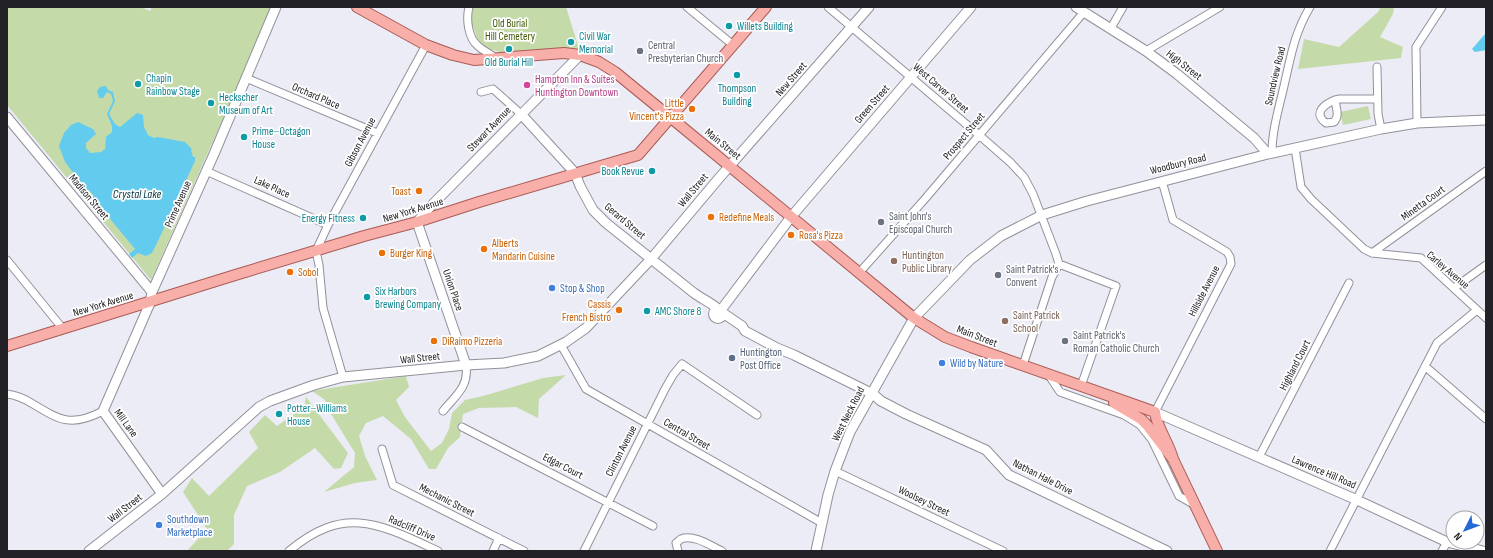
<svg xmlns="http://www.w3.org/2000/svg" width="1493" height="558" font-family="'Sofia Sans Condensed',sans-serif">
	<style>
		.green { fill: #c5daa9 }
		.water { fill: #63cbee }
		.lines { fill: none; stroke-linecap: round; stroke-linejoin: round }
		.street-casing { stroke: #91919a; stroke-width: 9 }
		.secondary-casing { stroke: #91919a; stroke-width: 11 }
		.primary-casing { stroke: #aa5b55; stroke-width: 12 }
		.street { stroke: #fff; stroke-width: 7 }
		.secondary { stroke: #fff; stroke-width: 9 }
		.primary { stroke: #f8afa9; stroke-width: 10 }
		.culture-dot { fill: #0f9aa8; stroke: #fff; stroke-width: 1.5 }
		.worship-dot { fill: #6b7280; stroke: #fff; stroke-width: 1.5 }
		.hotel-dot { fill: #d1479c; stroke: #fff; stroke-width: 1.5 }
		.food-dot { fill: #e8710a; stroke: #fff; stroke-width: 1.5 }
		.education-dot { fill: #8d6e63; stroke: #fff; stroke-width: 1.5 }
		.shop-dot { fill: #3f7fe0; stroke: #fff; stroke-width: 1.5 }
		.service-dot { fill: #5c6f8a; stroke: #fff; stroke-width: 1.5 }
		.labels { text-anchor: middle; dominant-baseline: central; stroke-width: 3.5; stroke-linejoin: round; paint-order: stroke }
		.park-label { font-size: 11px; fill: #3f5800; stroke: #fff }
		.culture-label { font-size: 11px; fill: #0d838f; stroke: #fff; text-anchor: start }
		.worship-label { font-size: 11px; fill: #5b616d; stroke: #fff; text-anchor: start }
		.street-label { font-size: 11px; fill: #222125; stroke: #fff }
		.hotel-label { font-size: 11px; fill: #b23c85; stroke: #fff; text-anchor: start }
		.food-label { font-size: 11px; fill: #c56008; stroke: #fff; text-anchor: start }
		.education-label { font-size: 11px; fill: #785e54; stroke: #fff; text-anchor: start }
		.shop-label { font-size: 11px; fill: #366cbe; stroke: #fff; text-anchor: start }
		.service-label { font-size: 11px; fill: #4e5e75; stroke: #fff; text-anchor: start }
		.water-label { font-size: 12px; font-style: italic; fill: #00313f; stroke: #fff }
	</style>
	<rect width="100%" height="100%" fill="#ececf6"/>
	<!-- green -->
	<path class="green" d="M7,7h134l9,4 2,-4h121l-122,273 -144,-175z
		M473,7h93l14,45 -14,-4 -66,4 -14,-4 -8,-8 -6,-16 -1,-11z
		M1381,7h13l-1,7 -13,23 23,10 -2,11 -103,11 6,-30 35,8 39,-35z
		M1368,106l3,13 -28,6 -3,-13z
		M566,375l-27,24 -1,19 -22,-11 -37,1 -16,6 -3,23 -12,11 -12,21h-7l-18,-30 -28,-23 -17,7 -7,13 6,20 12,24 -22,3 -31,9 30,-25 1,-14 -27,-44 -3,-9 -13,-9 94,-15 3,11 -13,13 9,17 26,34 11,-8 7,-14 3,-16 13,-13 18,-4 60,-18z
		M306,397l42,56 -7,15 -7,1 -19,-21 -35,24 -33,14 -13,29v29l-7,7h-40l20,-22 -24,-37 9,-14 17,18 49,-48 -9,-16 16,-17 12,11 27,-19z"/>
	<!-- water -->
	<path class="water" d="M1486,33v17l-11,2 -3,-3z
		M106,86l2,4 5,2 2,9 -6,13 6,10 5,3 17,-14 6,2 1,12 4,8 6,3 4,-1 27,5 7,7 -1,1 2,7h2v4l-37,80 -6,12 -6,3 -8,-3 -6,5 -3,-4 6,-5 -43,-52 2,-1 -5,-6 -2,1 -22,-29 -6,-16 5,-13 7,-8 7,-3 15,7 3,5 -10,9v5l4,5 11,-1 4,-3 1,-12 6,-5v-6l-5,-12 6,-13 -2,-7 -4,-2 -4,6h-4l-2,-7 3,-4z"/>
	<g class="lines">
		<defs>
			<path id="street" d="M469,7c-3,12 -1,31 9,39 6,6 13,7 18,13
				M687,7l46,38
				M828,7l151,128 31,27 14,15 9,17 23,60 3,10
				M1111,28l12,-21
				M1146,51l74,-44
				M1377,67l1,47 3,15
				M246,78l131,55
				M481,92l12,-3 28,25
				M1335,100c1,9 5,15 -1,22l-8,1c-14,-10 -1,-19 9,-23z
				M1335,100l5,-1h37
				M1417,123l-1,-76 26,-40
				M1295,148l6,39 10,12 53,50 8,4 49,5 65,60
				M1272,153c0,-23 7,-45 12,-67 7,-30 10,-52 26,-79
				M206,171l122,54
				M1372,253l114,-82
				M7,260l56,69
				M1059,264l57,22 -35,100
				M859,273l65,-73 160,-188
				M1454,288l32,-23
				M561,345l25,44 236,134
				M1023,365l29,-88 7,-13
				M1426,367l60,52
				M1048,374l12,18 64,23 16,10 12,15 27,56 16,9
				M343,377l-20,-69 -4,-43 -3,-14 12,-26 98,-180
				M7,394c10,1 18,5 26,10 28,17 39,23 70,7
				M443,411c13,-16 26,-24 23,-46
				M1155,412l76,-148 -1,-7 -3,-5 -54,-32 -11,-39
				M462,427l191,99
				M382,449l11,36 131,66
				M1259,457l90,-174
				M835,471l168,80
				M289,551c56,-47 91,-27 149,0
				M493,551l6,-13
				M584,551l81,-162 8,-14 9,-11 75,51
				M678,551l-2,-8c2,-1 3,-3 5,-4 13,-5 30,7 41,12
				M1330,551l107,-208 40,-33
				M1442,551l5,-9"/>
			<path id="secondary" d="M1076,7l70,44 31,23 77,64 14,16
				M521,114l54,59 5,13 13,24 13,13 88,70c8,6 16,9 24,16
				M7,117l29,35
				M36,152l116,140
				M713.5 314a4.5 4.5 0 1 1 9 0a4.5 4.5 0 1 1-9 0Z
				M721,310l70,-93 180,-210
				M723,313l19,13 3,5 32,17 17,7 79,39 8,7 25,13 80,36 23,25 158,76
				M466,365l-49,-143 13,-15 150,-152
				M1155,412l202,88 90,42 36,9
				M162,494l-59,-83 47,-108 2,-11 62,-138 62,-147
				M89,551l73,-57 97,-87 11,-6 44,-16 29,-8 123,-12 38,-2 34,-7 28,-14 20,-14 65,-69 69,-82 149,-170
				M816,551l12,-56 7,-24 15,-39 64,-114 56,-58 31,-24 41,-21 45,-14 181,-47 113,-25 36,-6 69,-3"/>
			<path id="primary" d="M357,7l69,38 27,10 21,5 90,-7 16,2 19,7 16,10 55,45 244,201 31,19 26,10 184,65c1,14 14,31 18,47
				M7,346l225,-70 132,-40 53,-14 62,-20 159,-47 128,-148
				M1114,403l27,16 6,6 26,34 44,92"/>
		</defs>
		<!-- street casing -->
		<use href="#street" class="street-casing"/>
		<!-- secondary casing -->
		<use href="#secondary" class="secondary-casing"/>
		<!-- primary casing -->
		<use href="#primary" class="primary-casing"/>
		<!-- street -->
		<use href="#street" class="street"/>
		<!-- secondary -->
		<use href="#secondary" class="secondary"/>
		<!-- primary -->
		<use href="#primary" class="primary"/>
	</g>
	<!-- markers -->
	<g class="culture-dot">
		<circle cx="729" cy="26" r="4"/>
		<circle cx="571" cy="42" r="4"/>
		<circle cx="509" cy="49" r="4"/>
		<circle cx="737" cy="75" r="4"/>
		<circle cx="138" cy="84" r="4"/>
		<circle cx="211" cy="103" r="4"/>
		<circle cx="244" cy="137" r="4"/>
		<circle cx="652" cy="171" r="4"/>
		<circle cx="363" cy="218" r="4"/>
		<circle cx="367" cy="297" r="4"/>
		<circle cx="647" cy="311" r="4"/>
		<circle cx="279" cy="414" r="4"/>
	</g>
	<g class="worship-dot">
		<circle cx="640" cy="51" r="4"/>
		<circle cx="881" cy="222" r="4"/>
		<circle cx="998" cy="275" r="4"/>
		<circle cx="1065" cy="341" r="4"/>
	</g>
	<circle class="hotel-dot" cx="527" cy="85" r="4"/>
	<g class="food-dot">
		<circle cx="692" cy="109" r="4"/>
		<circle cx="419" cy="191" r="4"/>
		<circle cx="711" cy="217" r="4"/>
		<circle cx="791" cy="235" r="4"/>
		<circle cx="484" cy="249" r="4"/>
		<circle cx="382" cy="253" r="4"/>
		<circle cx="290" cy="272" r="4"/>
		<circle cx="619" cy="310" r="4"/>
		<circle cx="434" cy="341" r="4"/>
	</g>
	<g class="education-dot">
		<circle cx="894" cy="261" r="4"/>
		<circle cx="1005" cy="321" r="4"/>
	</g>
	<g class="shop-dot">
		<circle cx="552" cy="288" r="4"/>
		<circle cx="942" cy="363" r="4"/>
		<circle cx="159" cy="525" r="4"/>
	</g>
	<circle class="service-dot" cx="732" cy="358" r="4"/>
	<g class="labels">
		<!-- park labels -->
		<g class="park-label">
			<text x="510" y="23">Old Burial<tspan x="510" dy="13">Hill Cemetery</tspan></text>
		</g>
		<!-- culture labels -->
		<g class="culture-label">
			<text x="737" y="26">Willets Building</text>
			<text x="579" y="36">Civil War<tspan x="579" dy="13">Memorial</tspan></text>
			<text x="509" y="62" text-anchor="middle">Old Burial Hill</text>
			<text x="146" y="78">Chapin<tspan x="146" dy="13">Rainbow Stage</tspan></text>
			<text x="737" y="88" text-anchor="middle">Thompson<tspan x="737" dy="13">Building</tspan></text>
			<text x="219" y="97">Heckscher<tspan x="219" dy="13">Museum of Art</tspan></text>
			<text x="252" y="131">Prime–Octagon<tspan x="252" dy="13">House</tspan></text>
			<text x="644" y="171" text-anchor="end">Book Revue</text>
			<text x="355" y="218" text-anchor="end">Energy Fitness</text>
			<text x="375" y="291">Six Harbors<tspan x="375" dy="13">Brewing Company</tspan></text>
			<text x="655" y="311">AMC Shore 8</text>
			<text x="287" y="408">Potter–Williams<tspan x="287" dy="13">House</tspan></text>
		</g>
		<!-- worship labels -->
		<g class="worship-label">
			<text x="648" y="45">Central<tspan x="648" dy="13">Presbyterian Church</tspan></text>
			<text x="889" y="216">Saint John's<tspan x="889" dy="13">Episcopal Church</tspan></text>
			<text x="1006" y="269">Saint Patrick's<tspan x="1006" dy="13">Convent</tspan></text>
			<text x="1073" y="335">Saint Patrick's<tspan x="1073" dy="13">Roman Catholic Church</tspan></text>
		</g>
		<!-- street labels -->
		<g class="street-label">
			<text transform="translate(1184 65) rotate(38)">High Street</text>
			<text transform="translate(1275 76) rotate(-77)">Soundview Road</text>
			<text transform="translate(791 79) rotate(-49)">New Street</text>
			<text transform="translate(941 88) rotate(41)">West Carver Street</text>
			<text transform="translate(316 96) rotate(23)">Orchard Place</text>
			<text transform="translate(872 104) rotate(-49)">Green Street</text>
			<text transform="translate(489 129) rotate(-46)">Stewart Avenue</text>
			<text transform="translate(964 136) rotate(-50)">Prospect Street</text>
			<text transform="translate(360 142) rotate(-62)">Gibson Avenue</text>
			<text transform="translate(723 144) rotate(39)">Main Street</text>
			<text transform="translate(1178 164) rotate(-14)">Woodbury Road</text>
			<text transform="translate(272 187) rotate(24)">Lake Place</text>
			<text transform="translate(693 190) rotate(-50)">Wall Street</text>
			<text transform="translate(89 197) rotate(50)">Madison Street</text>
			<text transform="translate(1423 203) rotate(-36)">Minetta Court</text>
			<text transform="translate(178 204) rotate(-66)">Prime Avenue</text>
			<text transform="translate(413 210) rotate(-17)">New York Avenue</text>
			<text transform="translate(625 221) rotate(40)">Gerard Street</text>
			<text transform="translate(1448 270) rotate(40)">Carley Avenue</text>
			<text transform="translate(453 290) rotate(71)">Union Place</text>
			<text transform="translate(1204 291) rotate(-63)">Hillside Avenue</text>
			<text transform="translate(103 304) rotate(-17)">New York Avenue</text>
			<text transform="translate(977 336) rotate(21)">Main Street</text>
			<text transform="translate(420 358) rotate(-6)">Wall Street</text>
			<text transform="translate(1295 365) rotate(-63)">Highland Court</text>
			<text transform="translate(848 414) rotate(-63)">West Neck Road</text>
			<text transform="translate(126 423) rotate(54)">Mill Lane</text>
			<text transform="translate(687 434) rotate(30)">Central Street</text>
			<text transform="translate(621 451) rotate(-63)">Clinton Avenue</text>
			<text transform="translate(563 466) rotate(27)">Edgar Court</text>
			<text transform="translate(1324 472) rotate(23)">Lawrence Hill Road</text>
			<text transform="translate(1043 477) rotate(27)">Nathan Hale Drive</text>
			<text transform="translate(447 500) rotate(27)">Mechanic Street</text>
			<text transform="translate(924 501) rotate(26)">Woolsey Street</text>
			<text transform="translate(125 508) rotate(-38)">Wall Street</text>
			<text transform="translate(412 528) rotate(23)">Radcliff Drive</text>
		</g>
		<!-- hotel labels -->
		<g class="hotel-label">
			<text x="535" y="79">Hampton Inn &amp; Suites<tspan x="535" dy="13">Huntington Downtown</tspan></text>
		</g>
		<!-- food labels -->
		<g class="food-label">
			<text x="684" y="103" text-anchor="end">Little<tspan x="684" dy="13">Vincent's Pizza</tspan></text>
			<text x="411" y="191" text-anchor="end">Toast</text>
			<text x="719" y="217">Redefine Meals</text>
			<text x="799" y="235">Rosa's Pizza</text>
			<text x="492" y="243">Alberts<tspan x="492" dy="13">Mandarin Cuisine</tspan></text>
			<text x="390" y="253">Burger King</text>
			<text x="298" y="272">Sobol</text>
			<text x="611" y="304" text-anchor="end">Cassis<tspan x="611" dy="13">French Bistro</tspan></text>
			<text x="442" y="341">DiRaimo Pizzeria</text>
		</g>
		<!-- education labels -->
		<g class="education-label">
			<text x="902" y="255">Huntington<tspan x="902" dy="13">Public Library</tspan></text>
			<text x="1013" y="315">Saint Patrick<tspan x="1013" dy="13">School</tspan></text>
		</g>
		<!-- shop labels -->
		<g class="shop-label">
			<text x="560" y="288">Stop &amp; Shop</text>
			<text x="950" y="363">Wild by Nature</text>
			<text x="167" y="519">Southdown<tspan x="167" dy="13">Marketplace</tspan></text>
		</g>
		<!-- service labels -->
		<g class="service-label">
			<text x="740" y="352">Huntington<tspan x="740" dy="13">Post Office</tspan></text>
		</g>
		<!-- water labels -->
		<g class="water-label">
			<text x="137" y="194">Crystal Lake</text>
		</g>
	</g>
	<!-- border -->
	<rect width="1493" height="558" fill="none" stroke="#222125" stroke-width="16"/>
	<!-- north arrow -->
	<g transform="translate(1465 530) rotate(228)"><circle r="19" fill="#ffffff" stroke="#a7a6a8"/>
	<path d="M0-3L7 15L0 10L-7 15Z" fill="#2368d4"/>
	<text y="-6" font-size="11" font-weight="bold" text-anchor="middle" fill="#222125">N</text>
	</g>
</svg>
